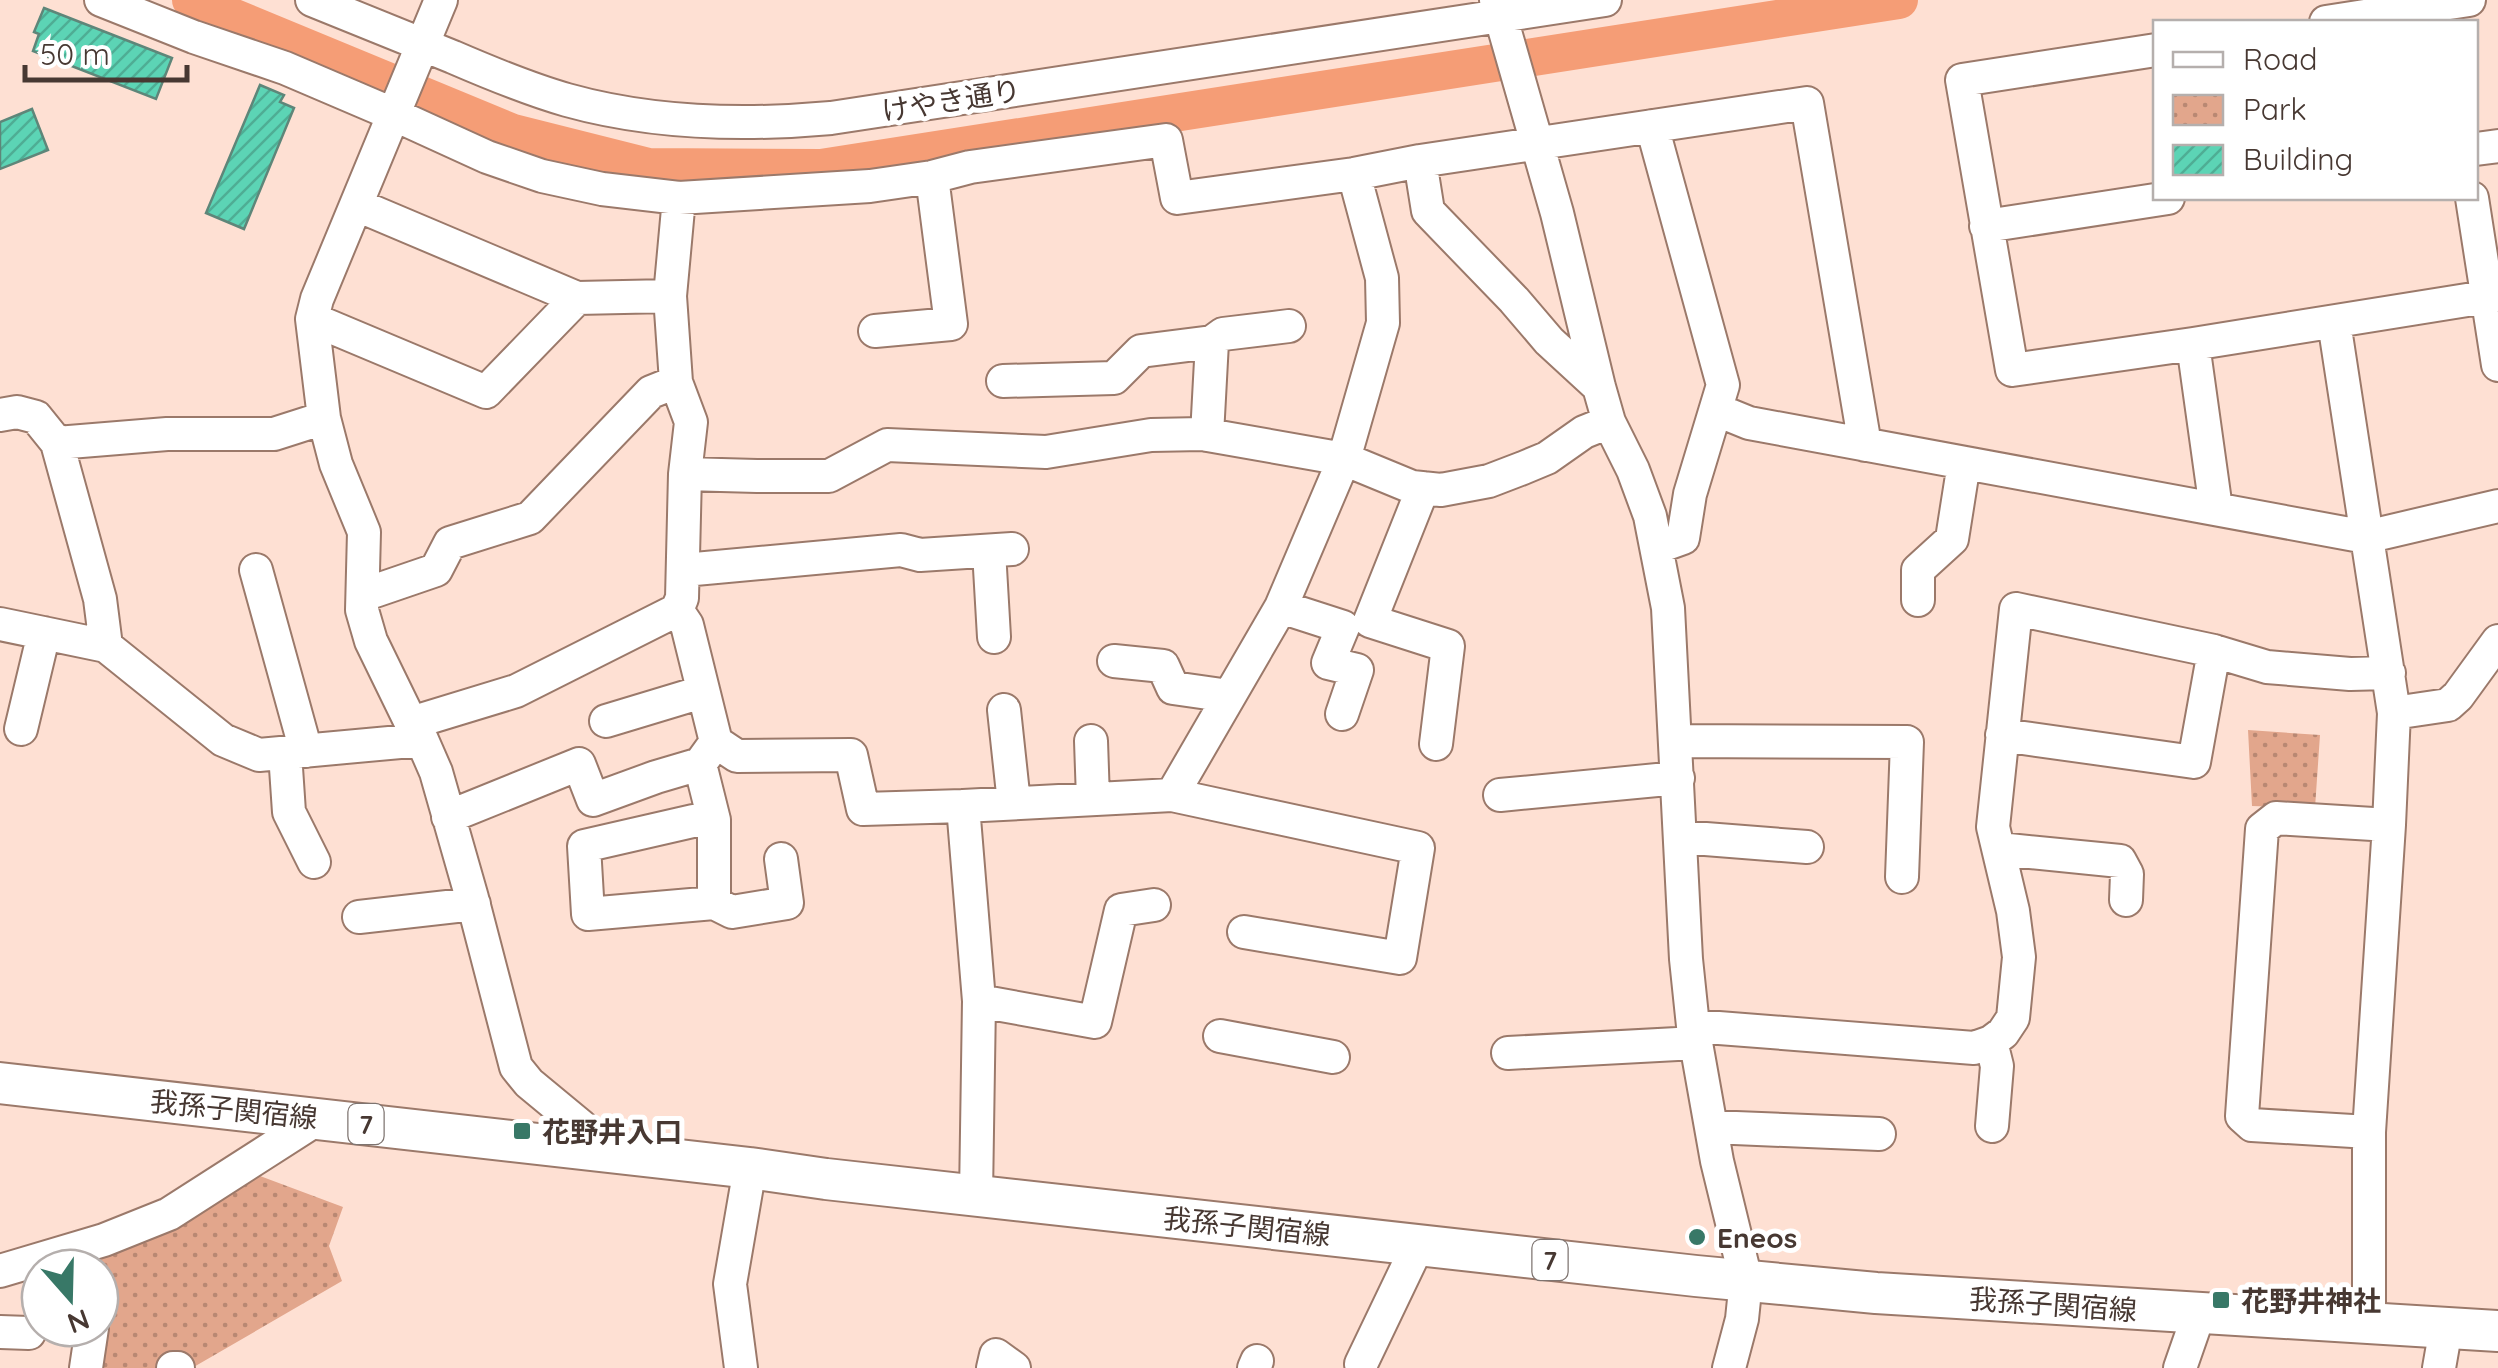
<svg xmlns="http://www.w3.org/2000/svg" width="2498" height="1368" font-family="Quicksand,'Noto Sans JP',sans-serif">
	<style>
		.park { fill: url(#park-dots) }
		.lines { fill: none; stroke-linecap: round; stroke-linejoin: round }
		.river { stroke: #f59d76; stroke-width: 38 }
		.building { fill: url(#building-hatch); stroke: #5e8679; stroke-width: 2.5 }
		.minor-casing { stroke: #9b796a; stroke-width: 36 }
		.major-casing { stroke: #9b796a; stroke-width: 44 }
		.minor { stroke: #fff; stroke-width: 32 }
		.major { stroke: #fff; stroke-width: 40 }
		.poi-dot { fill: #387867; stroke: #fff; stroke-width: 4 }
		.labels { text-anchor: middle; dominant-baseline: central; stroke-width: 10; stroke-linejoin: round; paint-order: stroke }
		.shield { fill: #fff; stroke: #7e7470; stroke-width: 2.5 }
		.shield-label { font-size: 25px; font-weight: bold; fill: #473832 }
		.street-label { font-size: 28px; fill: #473832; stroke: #fff }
		.poi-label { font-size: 28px; font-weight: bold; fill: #473832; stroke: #fff; text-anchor: start }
	</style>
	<defs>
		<pattern id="park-dots" width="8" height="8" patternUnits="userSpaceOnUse" patternTransform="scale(2.5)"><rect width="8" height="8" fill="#e2a68c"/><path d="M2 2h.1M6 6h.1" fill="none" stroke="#b98873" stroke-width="1.8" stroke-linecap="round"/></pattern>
		<pattern id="building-hatch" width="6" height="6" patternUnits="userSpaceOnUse" patternTransform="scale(2.5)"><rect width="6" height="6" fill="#5cd4b5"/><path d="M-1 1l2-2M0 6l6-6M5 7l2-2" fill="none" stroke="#4ead94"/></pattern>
	</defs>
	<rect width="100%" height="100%" fill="#fee0d3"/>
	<!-- park -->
	<path class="park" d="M2248,730l72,5 -5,73 -63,-2z
		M241,1169l102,38 -14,39 13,35 -150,87h-106l14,-40v-59l4,-29z"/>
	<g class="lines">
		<!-- river -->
		<path class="river" d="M191,0l322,133 135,34 173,1 1078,-168"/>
	</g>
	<!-- building -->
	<path class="building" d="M44,8l128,50 -16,41 -123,-48 6,-17 -5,-2z
		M260,85l24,10 -4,7 14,6 -50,121 -38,-16z
		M32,109l16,41 -48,19v-47z"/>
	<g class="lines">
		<defs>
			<path id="minor" d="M101,0l93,37 91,31 110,47 92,42 55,19 60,13 77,9 191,-12 62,-9 38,-10 196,-27 11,58 177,-24 66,-13 387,-58 58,342
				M312,0c47,19 94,38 141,57 37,16 75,32 114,43 86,24 175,26 264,18l774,-118
				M441,0l-124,299 -5,20 12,99 12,46 28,68 -2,78 9,31 40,82 11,17 14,32 36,126 44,169 13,16 52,43 24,27
				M1496,0l61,213 42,174 10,35 24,48 17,46 18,92 18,351 7,67 24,135 29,119 -4,39 -13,49
				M2326,22l143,-22
				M2156,50l-194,30 50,290 181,-26 305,-49
				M1652,126l71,259 -33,109 -7,44 -25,9
				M2476,149l22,-3
				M1420,161l8,50 86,89 35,41 50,46
				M2472,198l26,167
				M357,205l220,93
				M1986,226l182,-28
				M312,319l174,73 91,-94 93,-2
				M2334,322l60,391 -5,112 -20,307v191
				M875,331l76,-7 -19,-147
				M1212,342l11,-8 66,-8
				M2193,344l23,165
				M1003,381l111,-3 27,-27 71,-9 -5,93
				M1717,410l32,13 617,114 132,-31
				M0,415l17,-3 19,5 21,26 43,156 6,47 117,94 36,15 163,-15
				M57,443l110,-9h107l50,-16
				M685,474l72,2h72l58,-31 159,7 105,-17 51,-1 142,25 68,28 29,3 48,-9 34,-13 24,-10 37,-26 25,-10
				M1423,488l-53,133 78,25 -12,98
				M989,551l5,86
				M256,570l50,181
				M684,570l217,-20 19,5 92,-6
				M363,595l73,-25 14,-27 80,-25 121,-126 25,-10
				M1918,600v-30l34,-31 12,-76
				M1281,607l62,20 -15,36 29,7 -15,44
				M677,610l10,15 29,117 21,14 114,-1 12,54 100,-3
				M0,624l106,22
				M1114,661l49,5 10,22 56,8
				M1004,710l10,93
				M2394,713l54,-8 10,-9 40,-55
				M606,721l96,-29
				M411,723l105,-32 161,-81 5,-12 3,-124 6,-52 -15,-40 -6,-86 9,-98
				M21,729l23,-96
				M2002,735l192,27 20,-111
				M1091,741l2,58
				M1676,741l231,1 -5,135
				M285,753l4,59 25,50
				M700,764l14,56v83l-126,11 -4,-68 109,-25 21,-1
				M1172,795l109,-188 63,-148 39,-136 -1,-45 -28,-104
				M1500,795l178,-17
				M448,817l131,-53 14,36 63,-23 44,-13 13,-18
				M1680,837l127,10
				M1999,849l121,12 7,13 -1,26
				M714,903l18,9 55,-9 -6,-44
				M359,917l115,-13
				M979,1001l116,21 26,-112 33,-5
				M1693,1026l281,22 17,-6 12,-9 10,-15 6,-61 -6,-46 -20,-84 23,-218 198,42 53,16 83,7 39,-1
				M1220,1036l113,21
				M1991,1042l6,24 -5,60
				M1508,1053l188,-10
				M1711,1127l168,7
				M2369,1132l-117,-7 -10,-9 20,-287 14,-11 113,7
				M976,1196l3,-195 -16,-195 209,-11 246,53 -18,110 -156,-26
				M0,1271l104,-31 65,-26 148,-95
				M0,1332l29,1
				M1361,1364l57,-119
				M86,1368l6,-40
				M173,1368h5
				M741,1368l-11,-84 20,-116
				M993,1368l3,-13 18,13
				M1254,1368l3,-7
				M2180,1368l16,-46v-10
				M2439,1368l7,-40"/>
			<path id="major" d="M0,1083l750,85 76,11 870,97 180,17 622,38"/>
		</defs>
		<!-- minor casing -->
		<use href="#minor" class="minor-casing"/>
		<!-- major casing -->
		<use href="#major" class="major-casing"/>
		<!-- minor -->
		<use href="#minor" class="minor"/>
		<!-- major -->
		<use href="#major" class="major"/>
	</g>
	<!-- markers -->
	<g class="poi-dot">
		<rect x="512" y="1121" width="20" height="20" rx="5"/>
		<circle cx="1697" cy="1237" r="10"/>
		<rect x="2211" y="1290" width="20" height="20" rx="5"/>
	</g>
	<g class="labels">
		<!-- shield labels -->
		<g class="shield">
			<rect x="348.5" y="1104" width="35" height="40" rx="8"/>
			<rect x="1532.5" y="1240" width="35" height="40" rx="8"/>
		</g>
		<g class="shield-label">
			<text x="366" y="1124">7</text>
			<text x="1550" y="1260">7</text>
		</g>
		<!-- street labels -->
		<g class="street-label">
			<text transform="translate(951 100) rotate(-9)">けやき通り</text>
			<text transform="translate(234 1109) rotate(6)">我孫子関宿線</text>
			<text transform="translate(1247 1226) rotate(6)">我孫子関宿線</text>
			<text transform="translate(2053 1304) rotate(4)">我孫子関宿線</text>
		</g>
		<!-- poi labels -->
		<g class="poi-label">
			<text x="542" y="1131">花野井入口</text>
			<text x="1717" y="1237">Eneos</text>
			<text x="2241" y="1300">花野井神社</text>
		</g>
	</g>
	<!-- legend -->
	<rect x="2153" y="20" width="325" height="180" fill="#ffffff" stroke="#b5afad" stroke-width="2.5"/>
	<rect x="2173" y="52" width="50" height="15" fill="#ffffff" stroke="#b5afad" stroke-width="2.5"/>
	<text x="2243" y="70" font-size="30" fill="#473832">Road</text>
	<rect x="2173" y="95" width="50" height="30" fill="url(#park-dots)" stroke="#b5afad" stroke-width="2.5"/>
	<text x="2243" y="120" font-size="30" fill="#473832">Park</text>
	<rect x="2173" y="145" width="50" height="30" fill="url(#building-hatch)" stroke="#b5afad" stroke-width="2.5"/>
	<text x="2243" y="170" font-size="30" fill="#473832">Building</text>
	<!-- north arrow -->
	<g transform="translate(70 1298) rotate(160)"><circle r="48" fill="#ffffff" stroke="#b5afad" stroke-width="2.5"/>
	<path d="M0-8L18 38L0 25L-18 38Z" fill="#387867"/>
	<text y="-15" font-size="28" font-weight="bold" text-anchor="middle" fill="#473832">N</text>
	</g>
	<!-- scale -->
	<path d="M25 65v15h162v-15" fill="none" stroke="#473832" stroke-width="5"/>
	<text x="40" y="65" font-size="30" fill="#473832" stroke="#ffffff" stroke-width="8" paint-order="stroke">50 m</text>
</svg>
